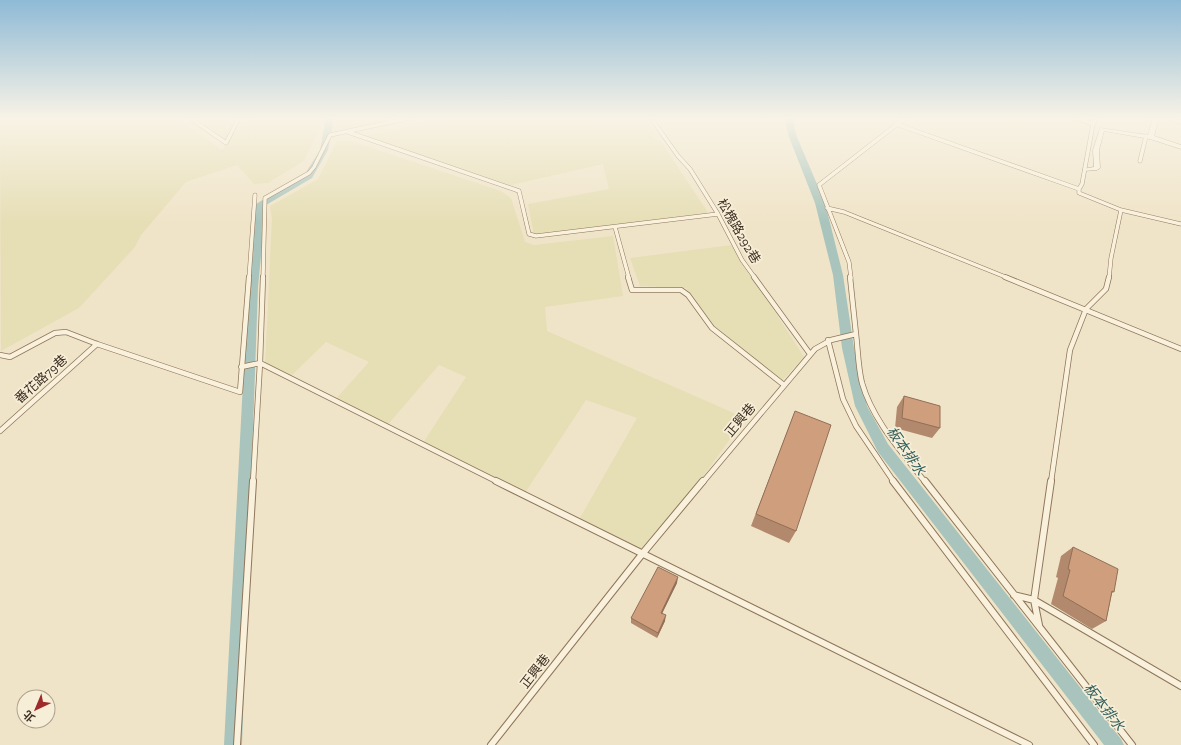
<svg xmlns="http://www.w3.org/2000/svg" width="1181" height="745" font-family="'Zilla Slab','Noto Sans TC',serif">
	<style>
		.farmland { fill: #e6deb5 }
		.lines { fill: none; stroke-linecap: round; stroke-linejoin: round }
		.canal { fill: #a9c4bc; fill-rule: evenodd }
		.service-far2-casing { stroke: #8d765c; stroke-width: 4.5 }
		.service-far1-casing { stroke: #8d765c; stroke-width: 6 }
		.service-casing { stroke: #8d765c; stroke-width: 8 }
		.minor-casing { stroke: #8d765c; stroke-width: 1 }
		.service-far2 { stroke: #faf1dc; stroke-width: 3.5 }
		.service-far1 { stroke: #faf1dc; stroke-width: 4.5 }
		.service { stroke: #faf1dc; stroke-width: 6 }
		.minor { fill: #faf1dc; fill-rule: evenodd }
		.wall { fill: #b2896c }
		.shaded-wall { fill: #916f58 }
		.building { fill: #cf9f7d; stroke: #916f58 }
		.labels { text-anchor: middle; dominant-baseline: central; stroke-width: 3.5; stroke-linejoin: round; paint-order: stroke }
		.street-label { font-size: 13px; fill: #3d2e20; stroke: #f7eed8 }
		.water-label { font-size: 14px; font-style: italic; fill: #2f5d5a; stroke: #f7eed8 }
	</style>
	<rect width="100%" height="100%" fill="#f0e4c8"/>
	<!-- farmland -->
	<path class="farmland" d="M0,118h177l45,32 25,-32h73l-1,11 -15,32 -36,22 -14,1 -17,-19 -51,17 -45,53 -6,12 -56,61 -78,43z
		M190,118h46l-12,24z
		M331,118h85l-85,19z
		M443,118l204,1 8,13 -4,1 4,6 5,1 51,77 -177,18 -6,-31 81,-15 -6,-25 -96,22 -145,-49z
		M337,141h14l150,50 10,7 14,44 9,3 79,-9 10,60 -78,11 2,24 198,87 -100,140 -68,-35 60,-105 -51,-18 -63,96 -102,-50 45,-69 -27,-12 -54,63 -51,-27 35,-39 -43,-20 -37,36 -24,-12 7,-147 -2,-13 48,-27z
		M732,245l72,112 -23,25 -64,-52 -31,-42 -46,-2 -10,-28z"/>
	<g class="lines">
		<!-- canal -->
		<path class="canal" d="M326,118h8l-6,32 -16,28 -46,27 -8,82 -16,458h-18l24,-458 8,-83 49,-30 15,-24z
			M784,118h8l5,19 28,66 18,72 11,73 13,58 21,38 233,295 3,6h-20l-226,-293 -23,-46 -13,-58 -9,-73 -18,-72 -26,-66z"/>
		<defs>
			<path id="service-far2" d="M190,118l36,25 13,-25
				M651,118l27,38 12,13 28,45 24,46 13,18
				M1075,118l18,6 -11,60 -3,5
				M896,124l183,65v4l42,17
				M348,132l171,59 10,43 7,2 182,-22
				M1140,161l6,-25
				M827,208l17,4 164,66
				M615,227l14,51
				M249,278l6,-83
				M263,278l2,-80 44,-25 5,-6 16,-32 80,-17
				M851,278l-2,-16 -30,-77 86,-67
				M1109,278l2,-20 10,-48 60,14"/>
			<path id="service-far1" d="M628,277l4,13h49l7,5 24,33 72,57
				M754,277l56,77
				M1005,277l176,72
				M856,334c2,16 2,33 6,49 11,38 40,69 63,99
				M828,340l15,59 13,27 38,56
				M0,355l10,2 45,-24 11,-1 31,12 143,48 9,-115
				M241,367l19,-4 238,119
				M0,431l97,-87
				M253,482l7,-119 3,-86
				M703,482l112,-133 16,-9 25,-6 -6,-57
				M1051,482l19,-132 16,-41 20,-20 3,-12"/>
			<path id="service" d="M496,481l533,264
				M893,481l201,264
				M925,481l207,264
				M1014,595l20,5 147,86
				M1039,625l-5,-25 17,-119
				M237,745l16,-264
				M491,745l152,-192 60,-72"/>
			<path id="minor" d="M1092,118h6l-3,7 -5,-1z
				M1153,118h6l-5,18 27,9v4l-31,-10 -46,-8 -5,19 1,18 -3,2 -14,1v-2l11,-2 -1,-17 7,-22 48,7z
				M1166,118l15,2v4l-14,-5z"/>
		</defs>
		<!-- service-far2 casing -->
		<use href="#service-far2" class="service-far2-casing"/>
		<!-- service-far1 casing -->
		<use href="#service-far1" class="service-far1-casing"/>
		<!-- service casing -->
		<use href="#service" class="service-casing"/>
		<!-- minor casing -->
		<use href="#minor" class="minor-casing"/>
		<!-- service-far2 -->
		<use href="#service-far2" class="service-far2"/>
		<!-- service-far1 -->
		<use href="#service-far1" class="service-far1"/>
		<!-- service -->
		<use href="#service" class="service"/>
		<!-- minor -->
		<use href="#minor" class="minor"/>
	</g>
	<!-- wall -->
	<path class="wall" d="M904,396l36,32 -8,10 -37,-10 2,-21z
		M795,411l1,120 -7,12 -38,-17z
		M1073,547l41,45 -2,1 -6,28 -14,8 -41,-25 7,-26 -2,-1 5,-21z
		M677,583l-15,30 3,8 -8,17 -26,-15v-5z"/>
	<!-- shaded-wall -->
	<path class="shaded-wall" d="M678,577l-1,6 -17,35 1,-5z
		M666,615l-1,6 -8,17 1,-5z"/>
	<!-- building -->
	<path class="building" d="M904,396l36,10v22l-38,-10z
		M795,411l36,14 -35,106 -40,-17z
		M1073,547l45,22 -4,23 -2,-1 -6,30 -43,-25 7,-26 -2,-1z
		M658,567l20,10 -17,36 5,2 -8,18 -27,-15z"/>
	<!-- sky -->
	<linearGradient id="sky" x2="0" y2="1"><stop stop-color="#8fbad6"/><stop offset="0.53" stop-color="#f8f3e6"/><stop offset="1" stop-color="#f8f3e6" stop-opacity="0"/></linearGradient>
	<rect width="1181" height="223" fill="url(#sky)"/>
	<g class="labels">
		<!-- street labels -->
		<g class="street-label">
			<text transform="translate(739 231) rotate(60)">松槐路292巷</text>
			<text transform="translate(41 379) rotate(-42)">番花路79巷</text>
			<text transform="translate(740 420) rotate(-50)">正興巷</text>
			<text transform="translate(535 671) rotate(-52)">正興巷</text>
		</g>
		<!-- water labels -->
		<g class="water-label">
			<text transform="translate(906 451) rotate(55)">板本排水</text>
			<text transform="translate(1104 707) rotate(52)">板本排水</text>
		</g>
	</g>
	<!-- north arrow -->
	<g transform="translate(36 709) rotate(224)"><circle r="19" fill="#f7eed8" stroke="#ada18e"/>
	<path d="M0-3L7 15L0 10L-7 15Z" fill="#9e2a2b"/>
	<text y="-6" font-size="11" font-weight="bold" text-anchor="middle" fill="#3d2e20">北</text>
	</g>
</svg>
